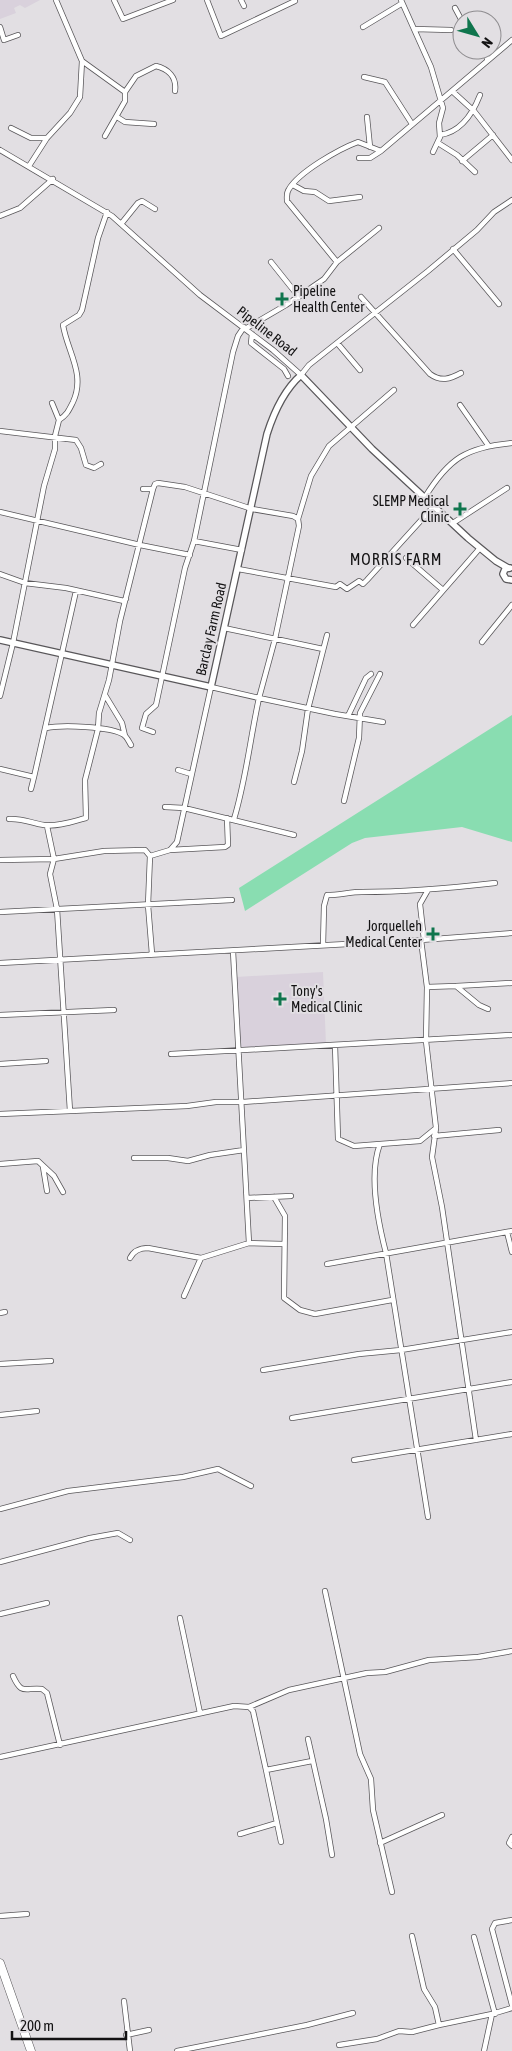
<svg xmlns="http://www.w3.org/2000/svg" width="512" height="2051" font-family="'Asap Condensed',sans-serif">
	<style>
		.built { fill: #d9d1dc }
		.green { fill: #89ddb1 }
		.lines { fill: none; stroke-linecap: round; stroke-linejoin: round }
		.minor-casing { stroke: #59575a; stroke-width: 6 }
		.tertiary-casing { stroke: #59575a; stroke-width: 8 }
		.trunk-casing { stroke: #59575a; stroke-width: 9 }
		.minor { stroke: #fff; stroke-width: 4.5 }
		.tertiary { stroke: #fff; stroke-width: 5.5 }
		.trunk { stroke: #fff; stroke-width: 8 }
		.poi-dot { fill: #0f754d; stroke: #e2dfe3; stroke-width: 2 }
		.labels { text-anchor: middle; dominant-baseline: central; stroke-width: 4; stroke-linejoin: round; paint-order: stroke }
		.poi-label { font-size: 14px; fill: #131213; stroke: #e2dfe3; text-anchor: start }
		.street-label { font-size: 14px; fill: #131213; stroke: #e2dfe3 }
		.quarter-label { font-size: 16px; letter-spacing: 1px; fill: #131213; stroke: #e2dfe3 }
	</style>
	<rect width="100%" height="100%" fill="#e2dfe3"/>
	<!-- built -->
	<path class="built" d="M0,0h40l-15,8 -5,-3 -6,3 2,5 -16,6z
		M323,972l3,72 -86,5 -4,-72z"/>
	<!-- green -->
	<path class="green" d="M512,715v127l-50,-15 -97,11 -13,5 -107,68 -6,-23z"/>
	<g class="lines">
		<defs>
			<path id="minor" d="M56,0l26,61 43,31v9l-20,35
				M114,0l9,19 50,-19
				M207,0l14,36 74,-35
				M241,0l3,6
				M401,0l30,67 12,41 -4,15 1,14 -7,15
				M455,8l7,13
				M0,27l4,13 14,-5
				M363,27l38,-23
				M414,29l37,1
				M485,50l2,9
				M364,77l21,5 27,42
				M452,91l22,20 38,49
				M125,92l11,-16 20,-10c12,3 21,11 19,25
				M117,117l8,5 29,2
				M367,117l3,30
				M11,128l20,10h16
				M440,135c21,-3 33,-22 40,-40
				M438,143l19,12 18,17
				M0,150l112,66 88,79 73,55 28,25 8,-10 119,-94 49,-41 17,-18 18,-12
				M359,158h11l11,-7
				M462,161l31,-26
				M29,166l18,-28 23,-25 10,-16 2,-36
				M293,185l11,6 11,1 14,9 31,-4
				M0,216l20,-8 33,-29
				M121,224l17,-21 4,-2 13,8
				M453,249l46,55
				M271,262l28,35
				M337,262l42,-34
				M361,297l69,77c11,8 20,5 31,-1
				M245,329l41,-24 38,-26 13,-17 -50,-61c0,-4 -1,-8 2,-12 10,-17 50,-40 69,-47l23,9 131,-111
				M252,334l-1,9 33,26 4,7
				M338,344l22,26
				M460,405l28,40
				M59,420c8,-5 10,-10 14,-18 13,-28 -6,-51 -10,-77l16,-10 3,-5 16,-72 9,-26
				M0,431l76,9 5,8 5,17 8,3 7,-4
				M143,489h10l2,-5 3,-1 27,4 67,22 41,7 5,3 1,7 -24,113 -16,59 -48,-11 -34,155 -7,8 -20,6 -2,49 4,49
				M425,497c24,-39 42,-50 87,-54
				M0,512l140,33 50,10
				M298,519l13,-43 18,-30 65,-56
				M453,523l54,-35
				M194,541l39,-189 5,-16 6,-9
				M406,558l37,32
				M238,569l98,18 4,-3 7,5 12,-8 4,3 4,-4 67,-74
				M0,574l25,9 41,5 58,13 2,-2
				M413,625l67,-77
				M224,628l99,21
				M482,642l30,-37
				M105,695l17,28 3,13
				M0,696l13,-53 31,-157 11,-37v-13l4,-16 -7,-17
				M348,716l18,-38 5,-4
				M46,728c15,-3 65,-2 78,7 3,2 5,7 7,10
				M153,732l-11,-4 4,-14 10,-9 29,-137 9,-27 48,9
				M0,769l34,8 42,-186
				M178,770l13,4
				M294,782l8,-31 6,-42 19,-74
				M31,789l3,-12
				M344,801l15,-63 1,-25 20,-39
				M165,807l19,1 110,27
				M9,819c13,-1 22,4 35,6 14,2 30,-4 42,-7l-1,-38 13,-51 1,-16 10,-33 11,-59 33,-132
				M234,819c12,-39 16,-80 25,-121l76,16 48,8
				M47,826l7,33 -4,15 7,35 13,202
				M170,850l55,-3 3,-2 -1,-27
				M0,860l54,-1 50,-8 41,-1 5,6
				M0,912l232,-12
				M421,940l6,47 -1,54 10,87 -16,13 -40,3c-12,31 -2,78 6,109l42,264
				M424,940l-4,-36 8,-14
				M323,945l1,-39 3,-11c13,0 23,-3 35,-3 45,0 89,-4 133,-9
				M0,963l421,-23 91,-7
				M456,986l56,-3
				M427,987l29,-1 23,19 9,4
				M0,1015l114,-5
				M335,1045l3,94 16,7 26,-2
				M171,1054l341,-19
				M0,1064l46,-3
				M0,1114l187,-8 29,-4h27l269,-19
				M436,1128l-4,29 10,50 34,233
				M434,1136l65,-6
				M134,1158h34l20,3 22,-6 34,-5
				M0,1164l38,-3 16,15 9,16
				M43,1167l4,24
				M274,1197l11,19 -1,82 16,12 15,4 77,-14
				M247,1198l44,-2
				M507,1232l5,20
				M249,1243l35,1
				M130,1258c4,-8 10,-10 18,-10l53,10
				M327,1264l185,-33
				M184,1296l17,-38 48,-15 -16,-292
				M0,1313l5,-1
				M0,1364l51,-3
				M263,1370l96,-16 42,-4 111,-18
				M0,1415l37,-4
				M292,1418l220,-36
				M354,1460l158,-26
				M0,1509l68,-18 115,-14 35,-8 33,17
				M0,1562l90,-24 28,-5 12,7
				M325,1591l35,163 11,25 2,31 19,82
				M0,1614l47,-11
				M180,1618l20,95
				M13,1676c9,20 12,11 29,13l5,4 13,52
				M249,1707l4,4 13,59 46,-9
				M308,1739l18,80 6,36
				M0,1757l234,-51 15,1 40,-17 78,-17 18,-1 44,-12 49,-3 34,-6
				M266,1770l15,72
				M240,1834l37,-11
				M512,1837l-3,6 3,3
				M380,1843l62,-28
				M0,1916l27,-2
				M512,1920l-17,3 -3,6 20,76
				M412,1936l12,53 11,18 4,18 53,-11
				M474,1937l21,77
				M124,2001l6,50
				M126,2035l23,-5
				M339,2045l38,-6 22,-8 13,1 27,-7
				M177,2051l130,-26 46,-12
				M484,2051l8,-37 20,-6"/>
			<path id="tertiary" d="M510,568l-5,1 -2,5 3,5 6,1
				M0,640l211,47 56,-253c7,-22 17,-44 34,-59l71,74 96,89 28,23 12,7"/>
			<path id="trunk" d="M0,1963l31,88"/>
		</defs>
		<!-- minor casing -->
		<use href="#minor" class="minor-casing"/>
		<!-- tertiary casing -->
		<use href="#tertiary" class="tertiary-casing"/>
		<!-- trunk casing -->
		<use href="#trunk" class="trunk-casing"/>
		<!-- minor -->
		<use href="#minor" class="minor"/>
		<!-- tertiary -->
		<use href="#tertiary" class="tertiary"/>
		<!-- trunk -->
		<use href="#trunk" class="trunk"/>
	</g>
	<!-- markers -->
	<g class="poi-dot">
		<path d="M279.5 291.5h5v5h5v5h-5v5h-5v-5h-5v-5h5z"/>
		<path d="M457.5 501.5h5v5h5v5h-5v5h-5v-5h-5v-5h5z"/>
		<path d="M430.5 926.5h5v5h5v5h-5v5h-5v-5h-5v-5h5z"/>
		<path d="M277.5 991.5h5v5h5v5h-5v5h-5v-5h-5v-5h5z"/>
	</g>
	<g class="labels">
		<!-- poi labels -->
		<g class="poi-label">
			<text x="293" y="291">Pipeline<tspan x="293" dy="16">Health Center</tspan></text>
			<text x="449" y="501" text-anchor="end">SLEMP Medical<tspan x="449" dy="16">Clinic</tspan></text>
			<text x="422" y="926" text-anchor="end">Jorquelleh<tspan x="422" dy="16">Medical Center</tspan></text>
			<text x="291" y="991">Tony's<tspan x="291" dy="16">Medical Clinic</tspan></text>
		</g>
		<!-- street labels -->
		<g class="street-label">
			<text transform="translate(267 331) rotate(38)">Pipeline Road</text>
			<text transform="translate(211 629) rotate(-77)">Barclay Farm Road</text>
		</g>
		<!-- quarter labels -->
		<g class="quarter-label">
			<text x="396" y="559">MORRIS FARM</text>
		</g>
	</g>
	<!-- north arrow -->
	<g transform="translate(477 35) rotate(127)"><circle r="24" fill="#e2dfe3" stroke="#8f8d90"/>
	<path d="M0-4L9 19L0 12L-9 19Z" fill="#0f754d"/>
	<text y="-8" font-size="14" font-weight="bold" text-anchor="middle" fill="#131213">N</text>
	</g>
	<!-- scale -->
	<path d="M12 2031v8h114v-8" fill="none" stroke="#131213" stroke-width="2.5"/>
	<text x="20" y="2031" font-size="15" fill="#131213" stroke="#e2dfe3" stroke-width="4" paint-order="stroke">200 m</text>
</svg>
